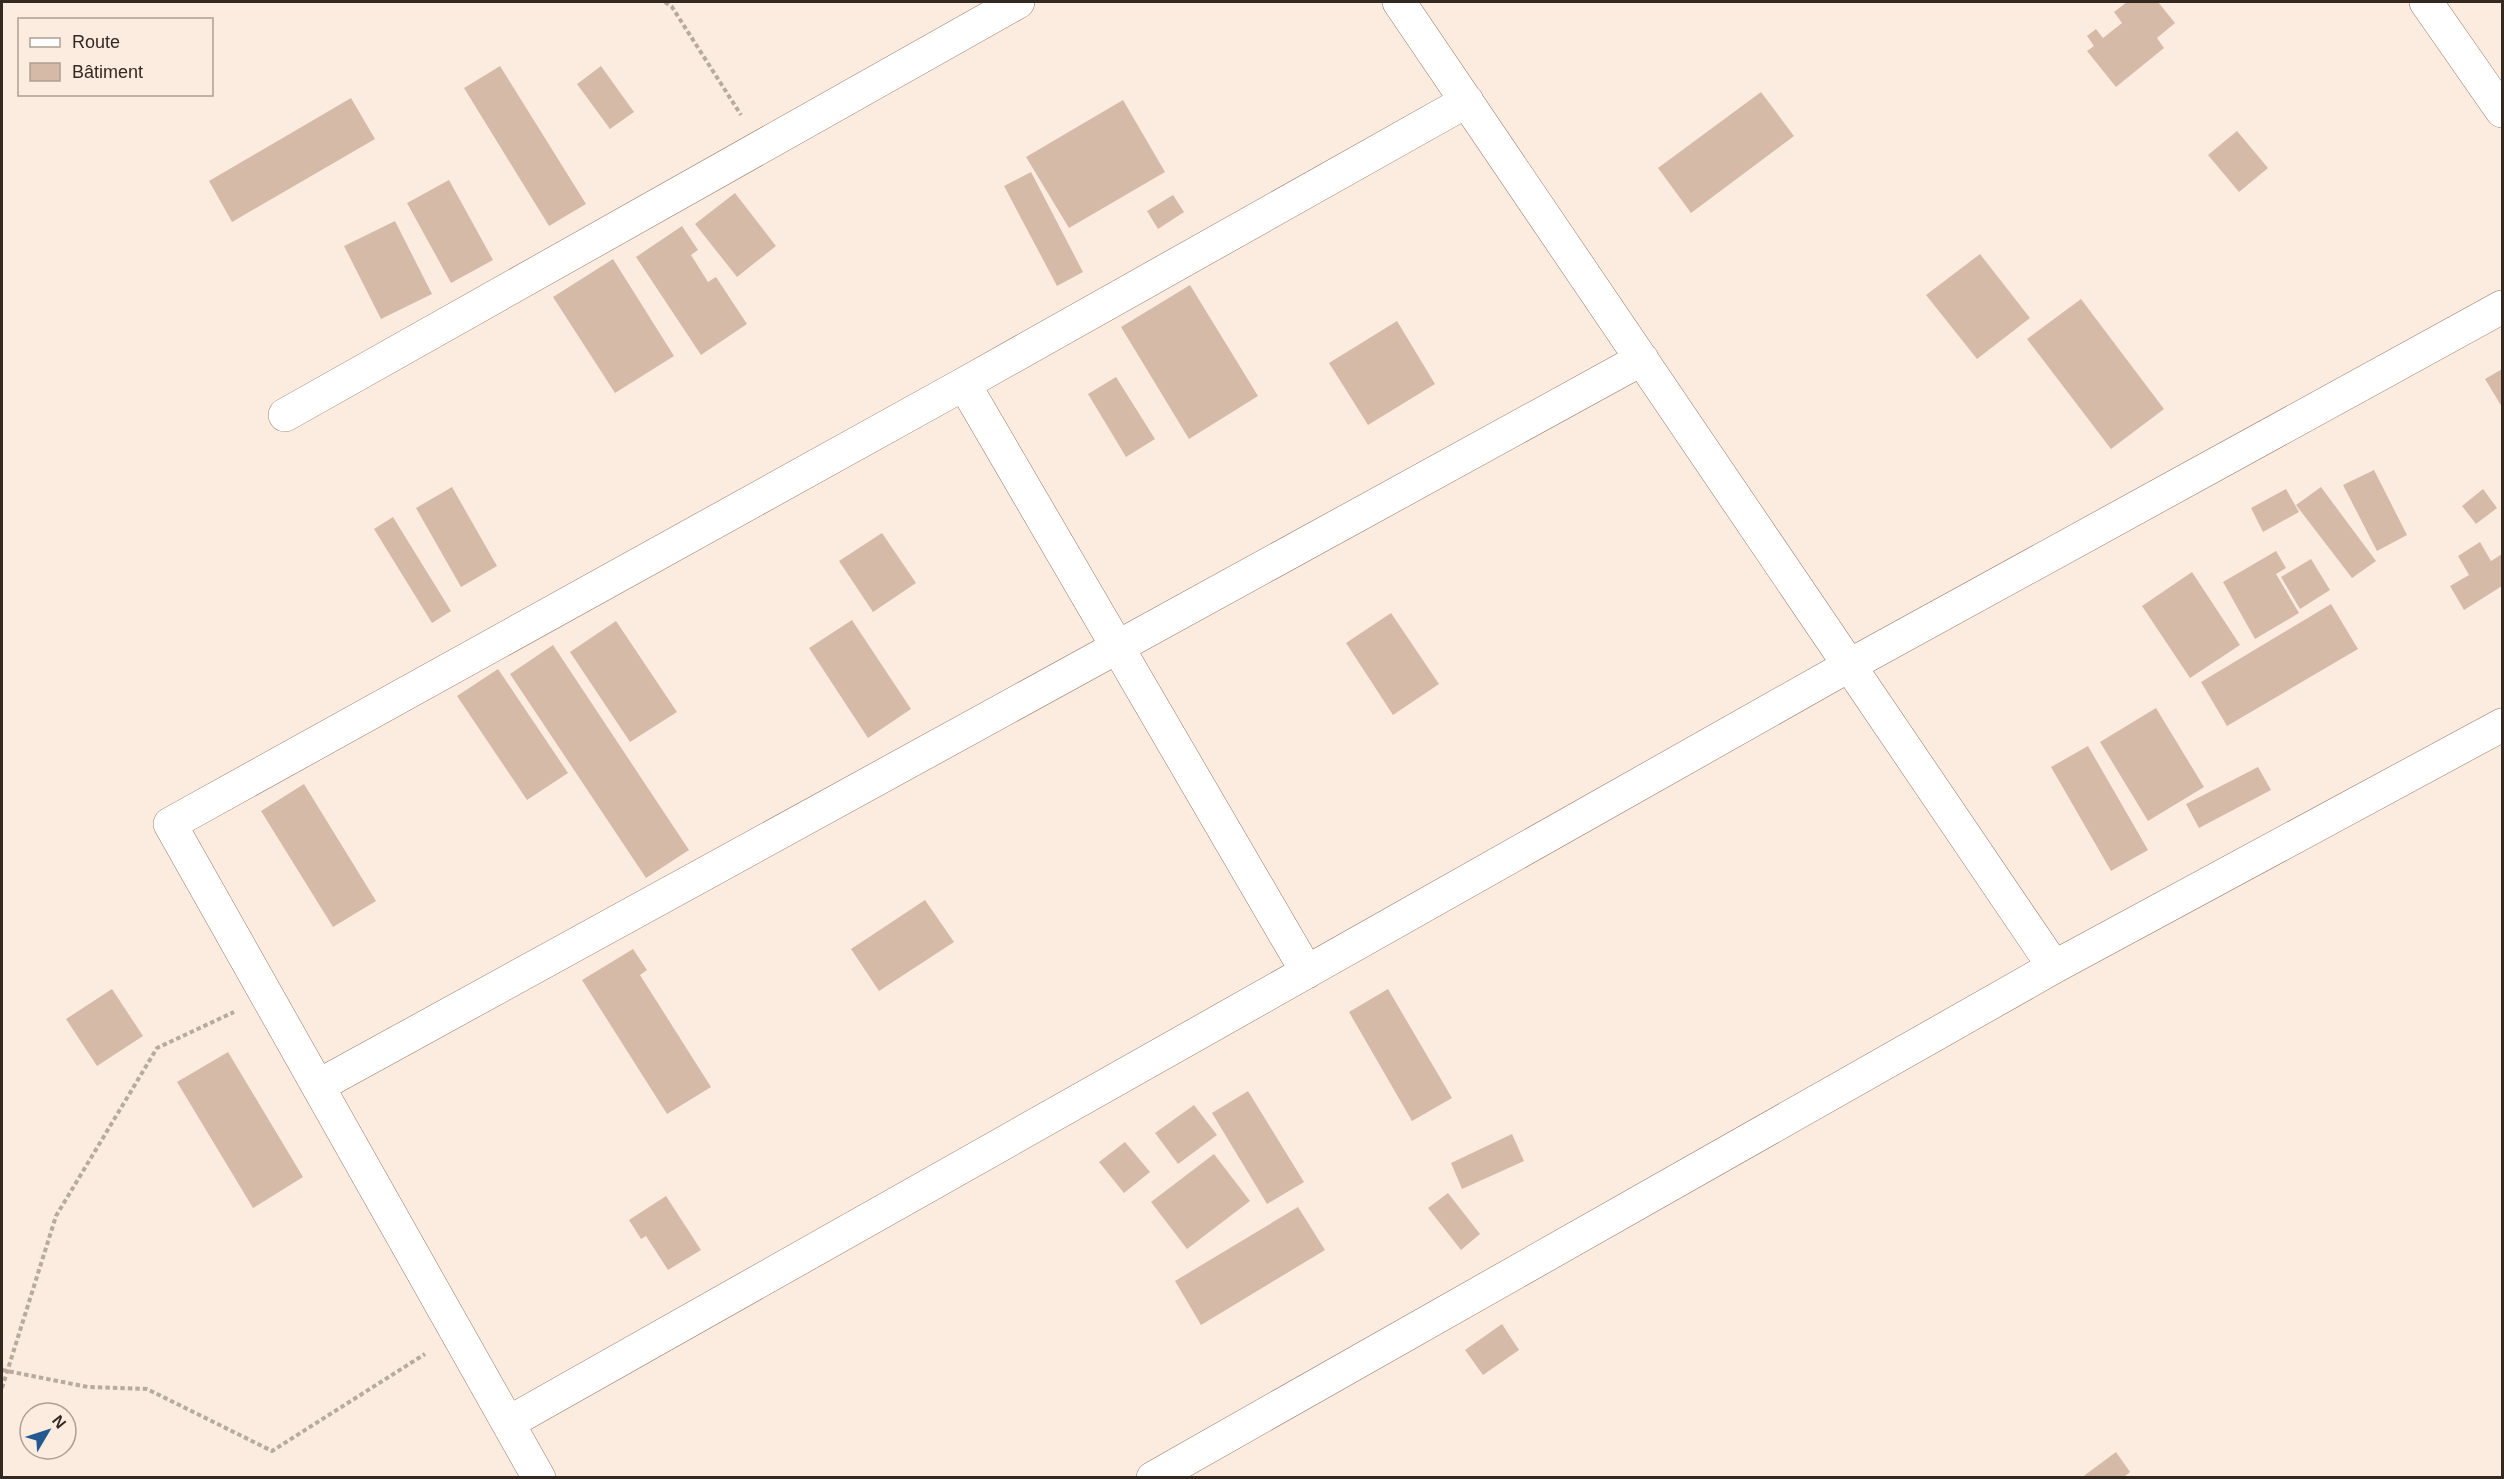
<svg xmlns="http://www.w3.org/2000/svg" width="2504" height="1479" font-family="Arial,sans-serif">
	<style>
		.building { fill: #d6baa8 }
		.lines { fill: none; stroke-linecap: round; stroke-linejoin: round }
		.minor-casing { stroke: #947c69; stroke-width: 34 }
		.path { stroke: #b7aa9e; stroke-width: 4; stroke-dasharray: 4.5 3; stroke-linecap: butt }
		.minor { stroke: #fff; stroke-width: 33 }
	</style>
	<rect width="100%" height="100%" fill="#fcecdf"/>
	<!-- building -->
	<path class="building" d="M2127,2h31l17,21 -18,15 7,10 -48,39 -29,-36 7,-5 -7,-10 9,-7 7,9 19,-15 -8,-11z
		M500,66l86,138 -37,22 -85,-138z
		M601,66l33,46 -24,17 -33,-45z
		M1761,92l33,44 -103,77 -33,-45z
		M351,98l24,41 -143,83 -23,-41z
		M1123,100l42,72 -96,56 -43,-71z
		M2237,131l31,37 -29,24 -31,-37z
		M1031,172l52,100 -26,14 -53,-100z
		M449,180l44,80 -42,23 -44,-80z
		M735,193l41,53 -39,31 -42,-53z
		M1173,195l11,17 -26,17 -11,-18z
		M395,221l37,73 -51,25 -37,-73z
		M682,226l16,24 -7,5 17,27 8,-5 31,47 -46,31 -65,-98z
		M1980,254l50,64 -53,41 -51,-64z
		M613,259l61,97 -59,37 -62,-96z
		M1190,285l68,111 -69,43 -68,-112z
		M2081,299l83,110 -53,40 -84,-110z
		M1397,321l38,63 -67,41 -39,-62z
		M2502,369v38l-17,-28z
		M1116,377l39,62 -29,18 -38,-63z
		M2374,470l33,65 -30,16 -34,-66z
		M452,487l45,79 -36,21 -45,-79z
		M2321,487l55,74 -24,17 -56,-73z
		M2286,489l13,23 -36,20 -12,-24z
		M2483,489l14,19 -21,16 -14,-18z
		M393,517l58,94 -19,12 -58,-94z
		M882,533l34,50 -43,29 -34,-51z
		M2480,542l11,19 11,-7v32l-38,24 -14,-24 19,-11 -11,-19z
		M2276,551l10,17 -10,6 23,39 -44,26 -32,-57z
		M2311,559l19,31 -30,19 -19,-32z
		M2192,572l48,73 -50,33 -48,-72z
		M2331,604l27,45 -131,77 -26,-44z
		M1391,613l48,71 -46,31 -47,-72z
		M852,620l59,89 -43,29 -59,-90z
		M616,621l61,91 -47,30 -60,-90z
		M553,645l136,205 -43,28 -136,-204z
		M498,669l70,104 -41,27 -70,-104z
		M2156,708l48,79 -56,34 -48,-79z
		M2088,746l60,104 -37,21 -60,-104z
		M2258,767l13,23 -72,38 -13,-24z
		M304,784l72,117 -43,26 -72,-116z
		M925,900l29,42 -75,49 -28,-42z
		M633,949l14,21 -7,5 71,112 -44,27 -85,-134z
		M112,989l31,47 -46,30 -31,-47z
		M1388,989l64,109 -40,23 -63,-109z
		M228,1052l75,125 -50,31 -76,-126z
		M1248,1091l56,91 -37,22 -55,-91z
		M1194,1105l23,30 -39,29 -23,-31z
		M1512,1134l12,27 -62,28 -11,-26z
		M1125,1142l25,30 -26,21 -25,-31z
		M1214,1154l36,47 -63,48 -36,-47z
		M1448,1193l32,41 -19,16 -33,-42z
		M666,1196l35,54 -33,20 -22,-34 -5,3 -12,-19z
		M1298,1207l27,43 -124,75 -26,-44z
		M1502,1324l17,26 -36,25 -18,-25z
		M2116,1452l14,20 -7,6h-42z"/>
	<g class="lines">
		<defs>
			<path id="minor" d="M1399,2l655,965
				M2426,2l76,109
				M964,384l343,588
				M285,415l733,-413
				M318,1086l1324,-727
				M508,1423l1342,-758 652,-358
				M539,1478l-369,-654 794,-440 503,-283
				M1153,1478l901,-511 448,-242"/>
		</defs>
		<!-- minor casing -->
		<use href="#minor" class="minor-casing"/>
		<!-- path -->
		<path class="path" d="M665,2l7,5 69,108
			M2,1370l86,17 59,2 125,62 153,-97
			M2,1388l54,-172 101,-168 77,-36"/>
		<!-- minor -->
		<use href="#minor" class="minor"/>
	</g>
	<!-- border -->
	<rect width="2504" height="1479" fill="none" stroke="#332921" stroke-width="6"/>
	<!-- legend -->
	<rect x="18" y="18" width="195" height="78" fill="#fcecdf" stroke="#ac9e93" stroke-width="1.5"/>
	<rect x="30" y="38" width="30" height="9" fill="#ffffff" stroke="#ac9e93" stroke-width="1.5"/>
	<text x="72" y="48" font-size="18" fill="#332921">Route</text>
	<rect x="30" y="63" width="30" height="18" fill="#d6baa8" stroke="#ac9e93" stroke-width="1.5"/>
	<text x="72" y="78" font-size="18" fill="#332921">Bâtiment</text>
	<!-- north arrow -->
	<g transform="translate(48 1431) rotate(51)"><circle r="28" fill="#fcecdf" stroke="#ac9e93" stroke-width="1.5"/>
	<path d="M0-4.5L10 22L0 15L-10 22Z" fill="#225991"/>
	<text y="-9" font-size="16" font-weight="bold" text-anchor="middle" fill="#332921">N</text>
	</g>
</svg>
